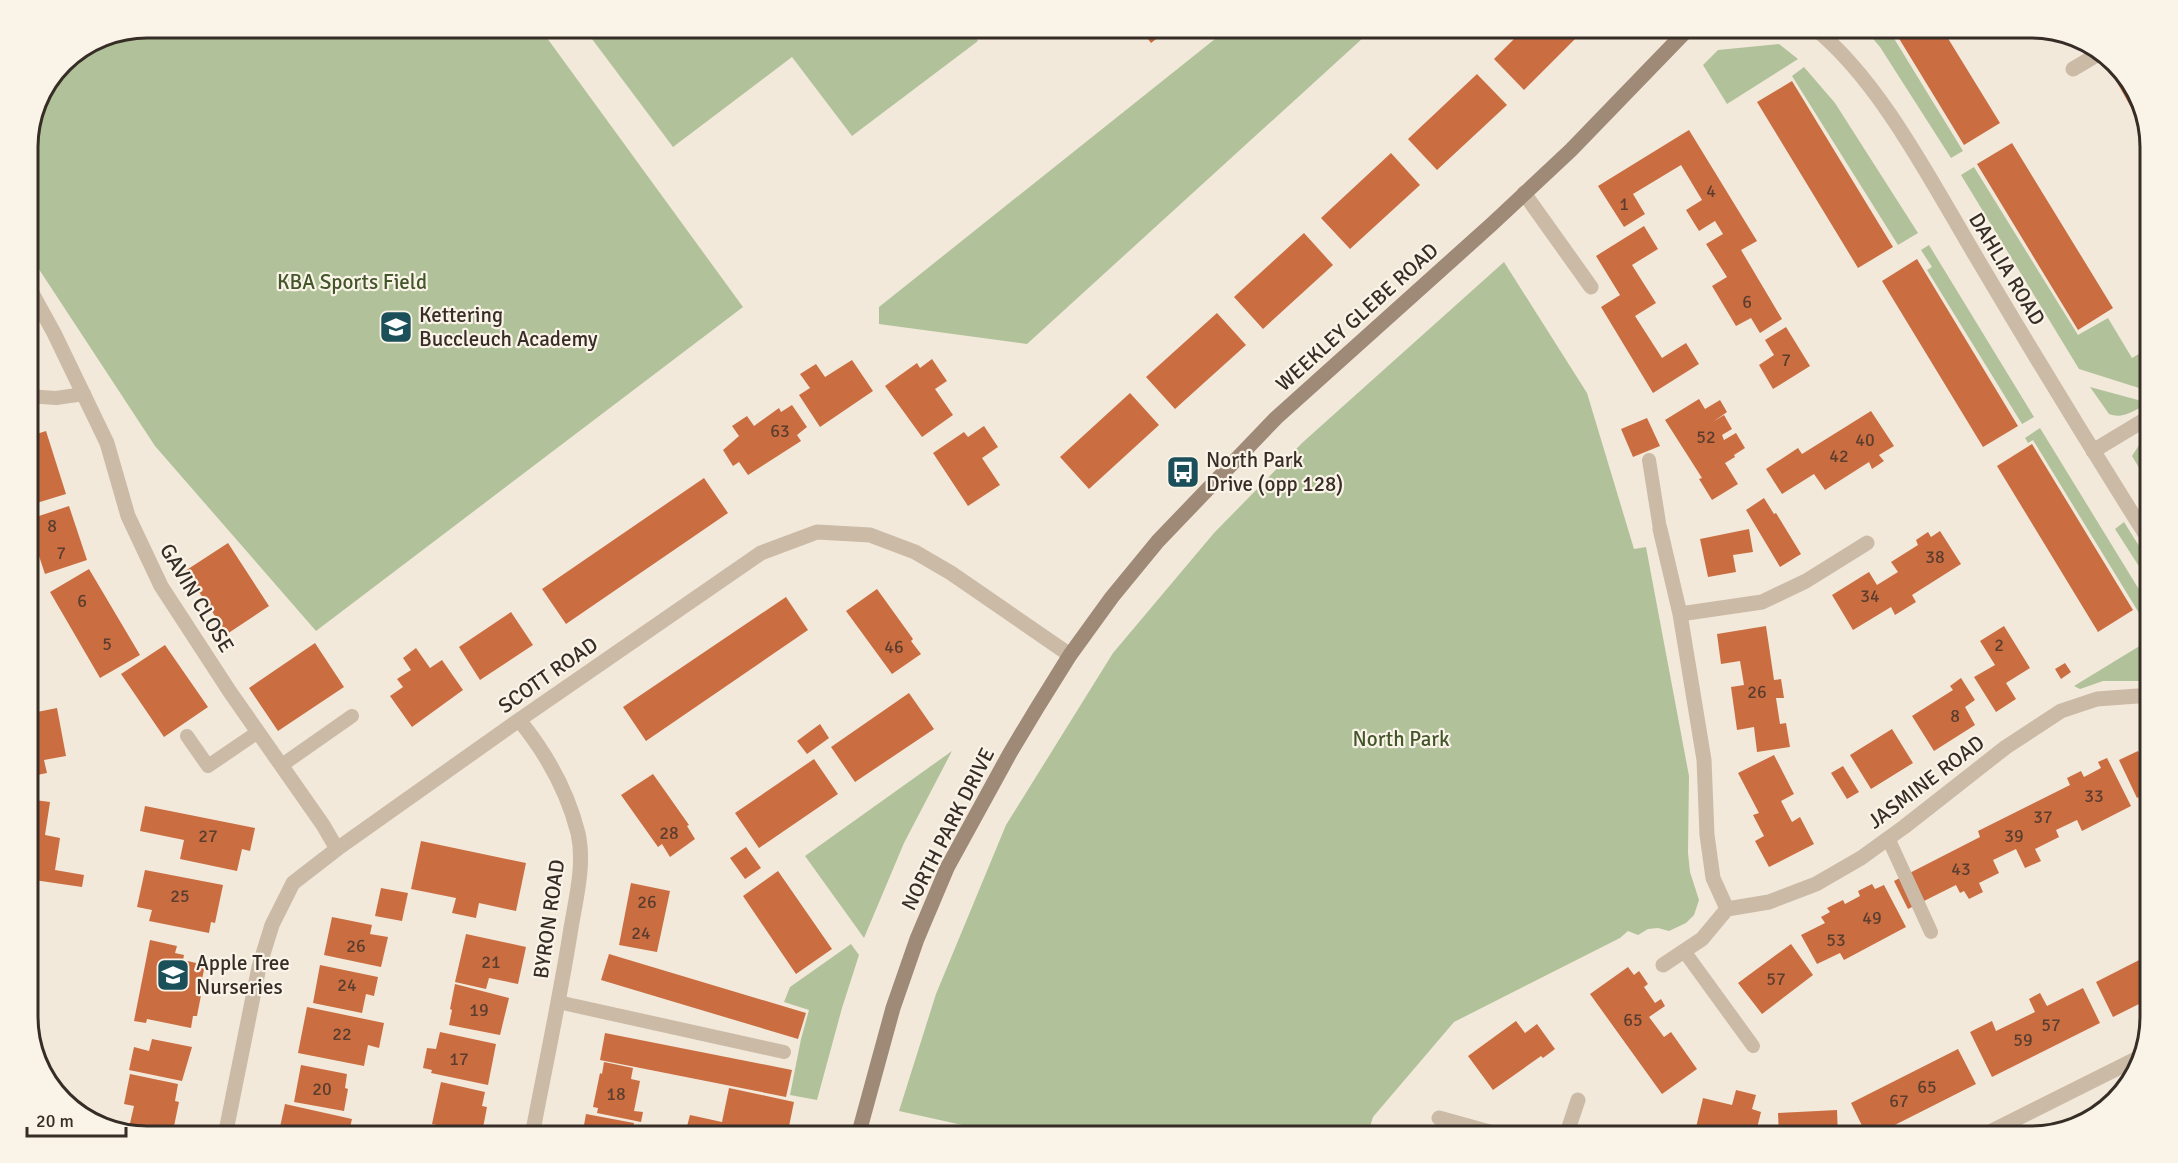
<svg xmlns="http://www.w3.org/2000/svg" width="2178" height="1163" font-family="Signika,sans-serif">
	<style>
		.green { fill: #b1c29a }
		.building { fill: #ca6e42 }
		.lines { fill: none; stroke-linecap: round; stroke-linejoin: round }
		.lane { stroke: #cbbaa6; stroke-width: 14 }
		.street { stroke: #cbbaa6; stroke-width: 15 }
		.secondary { stroke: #9f8977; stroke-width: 15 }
		.labels { text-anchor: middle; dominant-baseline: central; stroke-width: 4.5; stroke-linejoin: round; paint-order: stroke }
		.number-label { font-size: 18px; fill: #5c3d2e }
		.street-label { font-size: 21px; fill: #372d27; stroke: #faf3e7 }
		.park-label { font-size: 21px; fill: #42562a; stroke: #faf3e7 }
		.poi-label { font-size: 21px; fill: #372d27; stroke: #faf3e7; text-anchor: start }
		.rim { fill: none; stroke: #372d27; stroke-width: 3 }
	</style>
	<rect width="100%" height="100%" fill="#f2e9db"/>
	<!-- green -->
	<path class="green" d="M146,27h393l204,280 -427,324 -161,-185 -128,-195v-112l12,-45 23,-32 39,-26z
		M583,27h385l10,14 -126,95 -60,-79 -119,90z
		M1230,27h145l-348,317 -148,-20v-17z
		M1732,27h47l-1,3 -50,4z
		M1863,27h24l76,124 -12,7 -71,-111z
		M1779,44l19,15 -71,45 -24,-39 15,-15z
		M1804,67l31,36 83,130 -20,12 -106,-169z
		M1974,167l104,168 30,-17 24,40 17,-10 2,4v29l-12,7 -60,-19 -118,-194z
		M1929,245l105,172 -12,7 -95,-154 5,-3 -11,-17z
		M1504,262l83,131 47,156 12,-2 43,229 -1,77 2,19 9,28 -5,15 -8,8 -17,8 -11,-3 -10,1 -10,6 -10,-4 -8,7 -166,84 -81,95 -6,19h-355l-113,-25 37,-117 70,-169 107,-172 101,-120 88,-90z
		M2090,387l48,13 5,6c-11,6 -21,13 -34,8z
		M2040,428l111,181v15l-4,2 -114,-186 -5,3 -3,-5z
		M2151,433v50l-4,-2 -15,-25 11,-17z
		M2124,522l27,43v20l-36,-56z
		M2151,639v42h-48l-23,8 -6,-3z
		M952,751l-48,92 -40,95 -59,-82z
		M851,944l8,11 -17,53 -25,92 -27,-5 11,-56 8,-29 -25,-8 6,-15z"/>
	<!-- building -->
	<path class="building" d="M1139,27h33l-21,16z
		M1526,27h61l-63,63 -30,-31z
		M1892,27h49l59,96 -36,22z
		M1477,74l30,31 -70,65 -29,-31z
		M2124,74l7,6 8,25 -7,4 -17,-30z
		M1792,81l101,166 -35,21 -101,-166z
		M2141,109l10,30v3l-17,-29z
		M1689,130l68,111 -16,9 41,69 -22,14 -9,-15 -15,8 -24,-40 15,-9 -21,-33 17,-10 -8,-13 -16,10 -13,-21 16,-10 -21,-35 -48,29 12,20 -21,13 -26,-41z
		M2012,143l101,165 -35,22 -101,-166z
		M1391,153l29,32 -70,64 -29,-31z
		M1644,226l14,23 -26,16 24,38 -21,13 27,42 24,-15 13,21 -46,29 -52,-86 19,-12 -24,-39z
		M1304,233l29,32 -70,64 -29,-32z
		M1917,259l101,167 -35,21 -101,-166z
		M1217,313l29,32 -71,64 -29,-32z
		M1786,327l24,39 -37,23 -14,-24 15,-10 -9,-15z
		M27,333l10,27 -10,3z
		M932,359l15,22 -12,8 18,26 -31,22 -37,-51 32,-23 3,5z
		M852,360l21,31 -53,36 -21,-32 11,-7 -10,-14 16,-10 9,13z
		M1130,393l29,32 -70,64 -29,-32z
		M1699,399l6,10 15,-9 7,12 -14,10 11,-7 8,14 -10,6 2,5 12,-7 9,15 -11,7 1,2 -10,6 13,21 -26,16 -13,-21 3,-1 -37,-58z
		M792,405l15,22 -10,8 4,6 -53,34 -9,-13 -6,4 -10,-16 16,-14 -7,-10 15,-10 7,10 25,-18 2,4z
		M1871,411l23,35 -15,9 5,6 -12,8 -3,-7 -44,28 -11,-16 -32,20 -16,-25 32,-21 4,6z
		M1647,418l13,28 -27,11 -12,-28z
		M984,426l14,21 -16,11 18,27 -32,21 -35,-53 31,-21 4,5z
		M46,431l20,63 -39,12v-69z
		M2032,444l101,166 -35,22 -101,-166z
		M704,478l24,35 -162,111 -24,-35z
		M1764,498l10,16 2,-1 25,41 -21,13 -34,-57z
		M69,506l18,54 -42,14 -18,-54z
		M1749,529l4,23 -20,3 3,17 -28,5 -8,-38z
		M1940,531l21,33 -49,31 4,7 -21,13 -4,-8 -38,23 -21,-35 37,-23 8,13 21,-13 -7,-10 27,-17 -2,-5 12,-8 3,5z
		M228,543l41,63 -42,28 -42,-63z
		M89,569l51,86 -40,23 -50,-86z
		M877,589l36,50 -2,2 10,13 -29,20 -46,-63z
		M786,597l22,33 -162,111 -23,-34z
		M511,612l22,33 -53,35 -21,-33z
		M1766,626l8,54 7,-1 3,19h-8l4,26 6,-1 4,24 -33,5 -3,-25 -17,3 -6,-43 13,-2 -4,-24 -19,3 -4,-30z
		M2004,626l26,42 -24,15 10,16 -20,13 -22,-35 21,-12 -15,-24z
		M315,643l29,44 -66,44 -29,-43z
		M165,645l43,62 -44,30 -43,-63z
		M416,648l14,20 12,-8 21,30 -51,37 -22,-31 13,-9 -6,-8 14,-9 -8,-12z
		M2065,663l6,9 -10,7 -6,-10z
		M1961,678l14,22 -10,7 10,18 -41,26 -22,-35 41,-26 -3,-4z
		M909,693l25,36 -79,53 -24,-35z
		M57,708l9,48 -22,4 3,13 -20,4v-63z
		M820,724l9,14 -22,16 -10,-13z
		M1892,729l21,34 -42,26 -21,-34z
		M2138,751l6,12 7,-3v31l-14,7 -18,-38z
		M1774,755l20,39 -13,7 11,21 8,-5 14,27 -45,23 -14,-26 9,-5 -11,-21 6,-2 -21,-40z
		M2107,758l24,48 -49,25 -5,-11 -21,10 3,7 -24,12 6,12 -16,7 -9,-19 -23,11 6,13 -20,10 4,9 -14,7 -5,-8 -4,2 -4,-8 -48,24 -14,-28 86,-44 -2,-6 92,-46 -3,-7 14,-7 3,6 17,-9 -3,-6z
		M814,759l24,35 -79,54 -24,-35z
		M1843,766l16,26 -12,7 -16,-26z
		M653,774l36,51 -2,1 8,13 -25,18 -8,-13 -4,3 -37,-52z
		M27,799l23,3 -5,33 15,3 -5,32 29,5 -2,12 -55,-8z
		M145,806l110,22 -5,23 -8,-2 -5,22 -57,-12 4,-19 -44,-9z
		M421,841l105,22 -10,48 -37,-8 -3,15 -24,-5 4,-15 -45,-9z
		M746,847l15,21 -16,11 -15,-21z
		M145,870l78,15 -8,38 -4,-1 -2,11 -60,-12 3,-11 -15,-3z
		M778,871l54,78 -36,25 -53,-78z
		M631,883l39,8 -13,61 -38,-7z
		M1872,884l3,5 9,-4 22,42 -62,33 -4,-7 -23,11 -16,-29 24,-12 -4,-6 9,-5 -3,-4 16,-8 2,4 15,-8 -2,-5z
		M381,888l27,5 -6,28 -27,-5z
		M332,917l40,8 -2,9 18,3 -7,30 -57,-12z
		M466,934l60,13 -8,37 -29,-6 -3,11 -31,-7z
		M150,940l27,6 -2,7 9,2 -1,5 22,5 -4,19 2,1 -6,31h-4l-2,12 -44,-9 -1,4 -12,-2z
		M1791,944l22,31 -51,39 -24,-31z
		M609,954l197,59 -8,26 -197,-59z
		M2151,954v44l-38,19 -17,-35z
		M320,965l58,12 -4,19 -8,-2 -4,19 -49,-10z
		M1628,967l6,8 5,-4 9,13 -4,3 11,16 6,-4 4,7 -16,11 15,20 7,-5 26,37 -35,25 -72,-100z
		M455,984l54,14 -9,37 -51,-10 3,-15 -2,-1z
		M2083,988l17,35 -108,54 -22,-45 22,-11 4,10 39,-19 -6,-13 11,-6 7,13z
		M307,1007l77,16 -5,25 -11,-3 -4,21 -66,-13z
		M1516,1021l9,12 12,-9 18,25 -12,9 -2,-2 -48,34 -25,-34z
		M440,1032l56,12 -8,41 -57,-12 1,-3 -9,-2 4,-20 9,1z
		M605,1033l187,37 -6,27 -186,-37z
		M152,1039l40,8 -10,34 -53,-11 5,-23 15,4z
		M1958,1049l18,35 -103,52h-6l-16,-33z
		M604,1062l29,6 -2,11 9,2 -6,30 9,1 -2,10 -44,-9 1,-5 -5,-1 7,-34 2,1z
		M301,1065l46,9 -2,14 3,1 -4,22 -50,-9z
		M130,1074l48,10 -3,17 4,1 -7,34h-26l-18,-4 6,-26 -10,-2z
		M441,1082l44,10 -3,14 5,1 -5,26 -6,-2v2l-44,-9z
		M729,1088l65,14 -7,34h-26l-16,-3 -1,3h-28l-30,-6 4,-15 32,7z
		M1736,1090l20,5 -4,14 9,3 -6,24h-61l9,-38 29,7z
		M285,1104l67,15 -4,17h-70z
		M1837,1110l1,26h-59l-1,-23z
		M586,1114l48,9 -3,13h-49z"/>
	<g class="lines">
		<!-- lane -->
		<path class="lane" d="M27,396l29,2 28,-4
			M1649,460l11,69
			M187,736l21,30 50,-34
			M282,765l70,-49
			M1888,838l43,94
			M1684,951l69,95
			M558,1002l226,50"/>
		<!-- street -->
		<path class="street" d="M1813,27c68,54 120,158 165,233 56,95 114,190 173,283
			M2073,69l27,-16
			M1524,193l67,94
			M27,284l27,49 53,110 21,73 33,70 69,106 93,133 14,24
			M2093,451l58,-35
			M1660,529l20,85 24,146 3,75 6,43 14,31
			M1680,614l82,-12 44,-21 61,-38
			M519,720c28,34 48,70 59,113 7,31 -2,65 -7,95 -11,70 -26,139 -39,208
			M1663,965l39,-26 25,-30 42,-7 47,-18 45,-26 43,-31 102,-80 55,-36 36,-12 54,-4
			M1439,1118l65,18
			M225,1136l34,-169 13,-42 21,-42 44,-34 182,-129 242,-167 56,-21 53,3 45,17 36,21 119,82
			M1566,1136l12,-36
			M1982,1136l160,-80"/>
		<!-- secondary -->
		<path class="secondary" d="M858,1136l35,-128 24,-69 30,-71 63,-115 27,-45 33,-53 42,-58 46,-56 118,-123 216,-194 79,-74 119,-123"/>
	</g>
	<!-- icons -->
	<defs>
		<symbol id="school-square" viewBox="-11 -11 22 22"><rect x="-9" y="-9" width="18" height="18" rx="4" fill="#1b505a" stroke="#faf3e7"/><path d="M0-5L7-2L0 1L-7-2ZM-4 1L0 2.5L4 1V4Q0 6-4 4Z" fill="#fff"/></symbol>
		<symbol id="bus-square" viewBox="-11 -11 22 22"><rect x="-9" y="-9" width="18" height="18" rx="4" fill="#1b505a" stroke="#faf3e7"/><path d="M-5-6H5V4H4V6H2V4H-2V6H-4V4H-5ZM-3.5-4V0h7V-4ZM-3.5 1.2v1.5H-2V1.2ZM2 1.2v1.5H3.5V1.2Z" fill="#fff"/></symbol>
	</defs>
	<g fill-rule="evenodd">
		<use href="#school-square" x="377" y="308" width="38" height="38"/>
		<use href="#bus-square" x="1164" y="453" width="38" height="38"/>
		<use href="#school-square" x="154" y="956" width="38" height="38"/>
	</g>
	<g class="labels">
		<!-- number labels -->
		<g class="number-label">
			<text x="1711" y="191">4</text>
			<text x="1624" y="204">1</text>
			<text x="1747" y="302">6</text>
			<text x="1786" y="360">7</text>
			<text x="780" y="431">63</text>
			<text x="1706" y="437">52</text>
			<text x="1865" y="440">40</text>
			<text x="1839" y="456">42</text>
			<text x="52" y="526">8</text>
			<text x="61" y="553">7</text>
			<text x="1935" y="557">38</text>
			<text x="1870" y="596">34</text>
			<text x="82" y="601">6</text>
			<text x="107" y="644">5</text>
			<text x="1999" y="645">2</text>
			<text x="894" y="647">46</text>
			<text x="1757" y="692">26</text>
			<text x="1955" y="716">8</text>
			<text x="2094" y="796">33</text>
			<text x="2043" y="817">37</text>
			<text x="669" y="833">28</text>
			<text x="208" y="836">27</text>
			<text x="2014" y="836">39</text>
			<text x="1961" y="869">43</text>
			<text x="180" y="896">25</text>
			<text x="647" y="902">26</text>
			<text x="1872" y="918">49</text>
			<text x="641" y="933">24</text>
			<text x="1836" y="940">53</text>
			<text x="356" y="946">26</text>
			<text x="491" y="962">21</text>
			<text x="1776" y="979">57</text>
			<text x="347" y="985">24</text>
			<text x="479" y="1010">19</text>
			<text x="1633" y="1020">65</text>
			<text x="2051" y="1025">57</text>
			<text x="342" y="1034">22</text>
			<text x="2023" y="1040">59</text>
			<text x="459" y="1059">17</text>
			<text x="1927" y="1087">65</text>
			<text x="322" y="1089">20</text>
			<text x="616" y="1094">18</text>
			<text x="1899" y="1101">67</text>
		</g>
		<!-- street labels -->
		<g class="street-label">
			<text transform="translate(2007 269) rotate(59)">DAHLIA ROAD</text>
			<text transform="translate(1357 317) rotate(-42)">WEEKLEY GLEBE ROAD</text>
			<text transform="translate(197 598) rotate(59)">GAVIN CLOSE</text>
			<text transform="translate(548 675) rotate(-35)">SCOTT ROAD</text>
			<text transform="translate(1926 782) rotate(-37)">JASMINE ROAD</text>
			<text transform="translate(948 829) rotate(-63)">NORTH PARK DRIVE</text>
			<text transform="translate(549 919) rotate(-82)">BYRON ROAD</text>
		</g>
		<!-- park labels -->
		<g class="park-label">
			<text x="352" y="282">KBA Sports Field</text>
			<text x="1401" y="739">North Park</text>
		</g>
		<!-- poi labels -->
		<g class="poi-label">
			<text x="419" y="315">Kettering<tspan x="419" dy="24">Buccleuch Academy</tspan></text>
			<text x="1206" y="460">North Park<tspan x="1206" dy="24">Drive (opp 128)</tspan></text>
			<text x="196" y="963">Apple Tree<tspan x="196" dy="24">Nurseries</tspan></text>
		</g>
	</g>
	<!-- crop -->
	<path d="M0 0H2178V1163H0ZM147 38H2031A109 109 0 0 1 2140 147V1017A109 109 0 0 1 2031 1126H147A109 109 0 0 1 38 1017V147A109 109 0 0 1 147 38Z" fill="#faf3e7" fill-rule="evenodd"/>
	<path class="rim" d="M147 38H2031A109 109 0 0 1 2140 147V1017A109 109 0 0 1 2031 1126H147A109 109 0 0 1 38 1017V147A109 109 0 0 1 147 38Z"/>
	<!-- scale -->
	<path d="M27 1127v9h99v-9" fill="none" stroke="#372d27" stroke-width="3"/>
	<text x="36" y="1127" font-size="18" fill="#372d27" stroke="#faf3e7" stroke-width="4.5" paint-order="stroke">20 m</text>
</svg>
